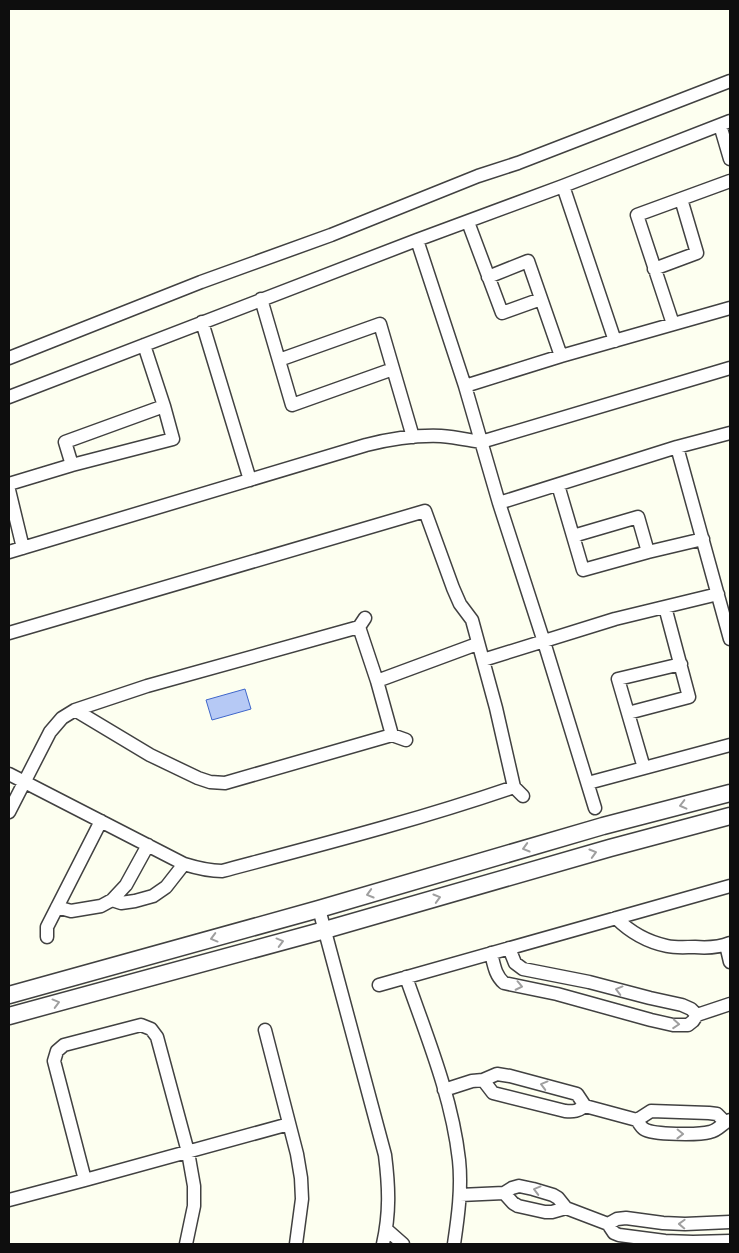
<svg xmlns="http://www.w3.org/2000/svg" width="739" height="1253" font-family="Literata,serif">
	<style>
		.water { fill: #b6c9f5; stroke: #3f66ca }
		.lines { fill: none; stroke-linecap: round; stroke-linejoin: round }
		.minor-casing { stroke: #414141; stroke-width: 15 }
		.tertiary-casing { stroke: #414141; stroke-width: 19 }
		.minor { stroke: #fff; stroke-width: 12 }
		.tertiary { stroke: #fff; stroke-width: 16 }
		.oneway { stroke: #9f9f9f }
	</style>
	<rect width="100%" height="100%" fill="#fdfff0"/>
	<!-- water -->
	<path class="water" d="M245,689l6,20 -39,11 -6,-20z"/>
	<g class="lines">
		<defs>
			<path id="minor" d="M720,125l10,34
				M563,186l52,155
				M468,222l34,91 39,-14
				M417,240l48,146 34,117 45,139 51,166
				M654,269l43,-16 -16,-54
				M488,277l40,-16 33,95
				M261,299l31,106 101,-36
				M202,322l48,158
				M673,324l-36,-109 93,-34
				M9,358l192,-76 130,-47 147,-59 40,-13 212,-82
				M279,360l101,-36 33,113
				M465,386l96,-30 169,-48
				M9,397l408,-157 146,-54 167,-65
				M677,447l53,192
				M72,465l-7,-23 99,-36
				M9,484l63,-19 101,-26 -9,-33 -20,-61
				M558,485l25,85 65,-18 55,-13
				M9,490l14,58
				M499,503l178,-56 53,-14
				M573,536l65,-19 10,35
				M9,552l357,-107c24,-6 50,-10 75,-9 14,1 27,4 40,6l249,-74
				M359,627l18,54 15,54
				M9,633l416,-122 28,77 7,16 12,16 24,88 18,79 9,9
				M483,660l132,-41 103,-25
				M377,681l100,-37
				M75,710l75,45 48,23 12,4 15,1 167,-48 14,5
				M628,713l61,-16 -24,-90
				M644,768l-26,-89 63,-15
				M9,774l175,90c13,4 24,7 38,7 98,-26 196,-51 292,-84
				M588,783l142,-38
				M9,812l41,-80 12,-14 13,-8 72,-24 212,-59 6,-9
				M112,900l9,3 14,-2 18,-5 13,-9 18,-23
				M57,907l14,4 30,-5 11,-6 14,-15 22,-40
				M319,909l66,246c4,32 5,58 -2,89
				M616,918c14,14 32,24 51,28 9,2 19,1 28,1 12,1 25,0 35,-4
				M47,937v-10l54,-106
				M726,945l4,17
				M509,948l6,15 8,6 66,13 61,16 32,7 9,4 6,6
				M491,953c3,12 4,22 13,30l53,11 94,26 22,5h15l5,-4 4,-6 33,-11
				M406,977c21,60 46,120 53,183 3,28 -1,57 -5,84
				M379,985l351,-99
				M265,1030l32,124 4,24 1,21 -6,45
				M483,1080l10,13 72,18c9,1 13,0 20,-5
				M444,1090l28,-9 11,-1 14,-6 13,2 67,18 8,12 52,14c2,3 4,7 7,9 9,6 55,6 66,3 9,-2 12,-9 20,-12
				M637,1120l14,-9 58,2 8,1 8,8
				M85,1180l-31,-119 3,-10 7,-6 77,-20 10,4 6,8 31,115 6,34v20l-8,38
				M504,1193l9,10 5,3 27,6h7l14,-4
				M460,1195l44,-2 8,-5 7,-2 14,3 20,6 5,3 8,10 42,16 6,9 5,2 46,6 28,1 37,-1
				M9,1200l76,-20 204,-56
				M608,1224l9,-5 9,-1 37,5 22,1 45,-2
				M386,1229l17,15"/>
			<path id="tertiary" d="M9,995l310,-86 284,-83 127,-33
				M9,1016l316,-86 285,-82 120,-32"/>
		</defs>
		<!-- minor casing -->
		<use href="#minor" class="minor-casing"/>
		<!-- tertiary casing -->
		<use href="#tertiary" class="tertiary-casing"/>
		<!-- minor -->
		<use href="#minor" class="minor"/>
		<!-- tertiary -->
		<use href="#tertiary" class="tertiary"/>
	</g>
	<!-- one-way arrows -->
	<defs><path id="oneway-chevron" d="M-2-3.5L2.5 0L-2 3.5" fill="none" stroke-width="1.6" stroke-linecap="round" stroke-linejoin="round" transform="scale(1.25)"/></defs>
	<g class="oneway">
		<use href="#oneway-chevron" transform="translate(683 805) rotate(166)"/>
		<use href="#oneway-chevron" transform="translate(526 848) rotate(164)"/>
		<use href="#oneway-chevron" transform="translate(593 853) rotate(-16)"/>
		<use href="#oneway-chevron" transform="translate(370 894) rotate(164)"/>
		<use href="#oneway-chevron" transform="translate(437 898) rotate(-16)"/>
		<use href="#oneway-chevron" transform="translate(214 938) rotate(165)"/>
		<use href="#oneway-chevron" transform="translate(280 942) rotate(-15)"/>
		<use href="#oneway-chevron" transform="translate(519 986) rotate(12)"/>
		<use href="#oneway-chevron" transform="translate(619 990) rotate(-165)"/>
		<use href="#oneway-chevron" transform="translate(56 1003) rotate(-15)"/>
		<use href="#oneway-chevron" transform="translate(676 1024) rotate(4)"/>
		<use href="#oneway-chevron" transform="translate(544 1085) rotate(-165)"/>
		<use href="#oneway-chevron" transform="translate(680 1134) rotate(1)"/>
		<use href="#oneway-chevron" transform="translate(537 1190) rotate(-165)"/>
		<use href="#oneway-chevron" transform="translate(682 1224) rotate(-178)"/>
	</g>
	<!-- border -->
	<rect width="739" height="1253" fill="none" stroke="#0e0e0e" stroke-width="20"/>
</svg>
